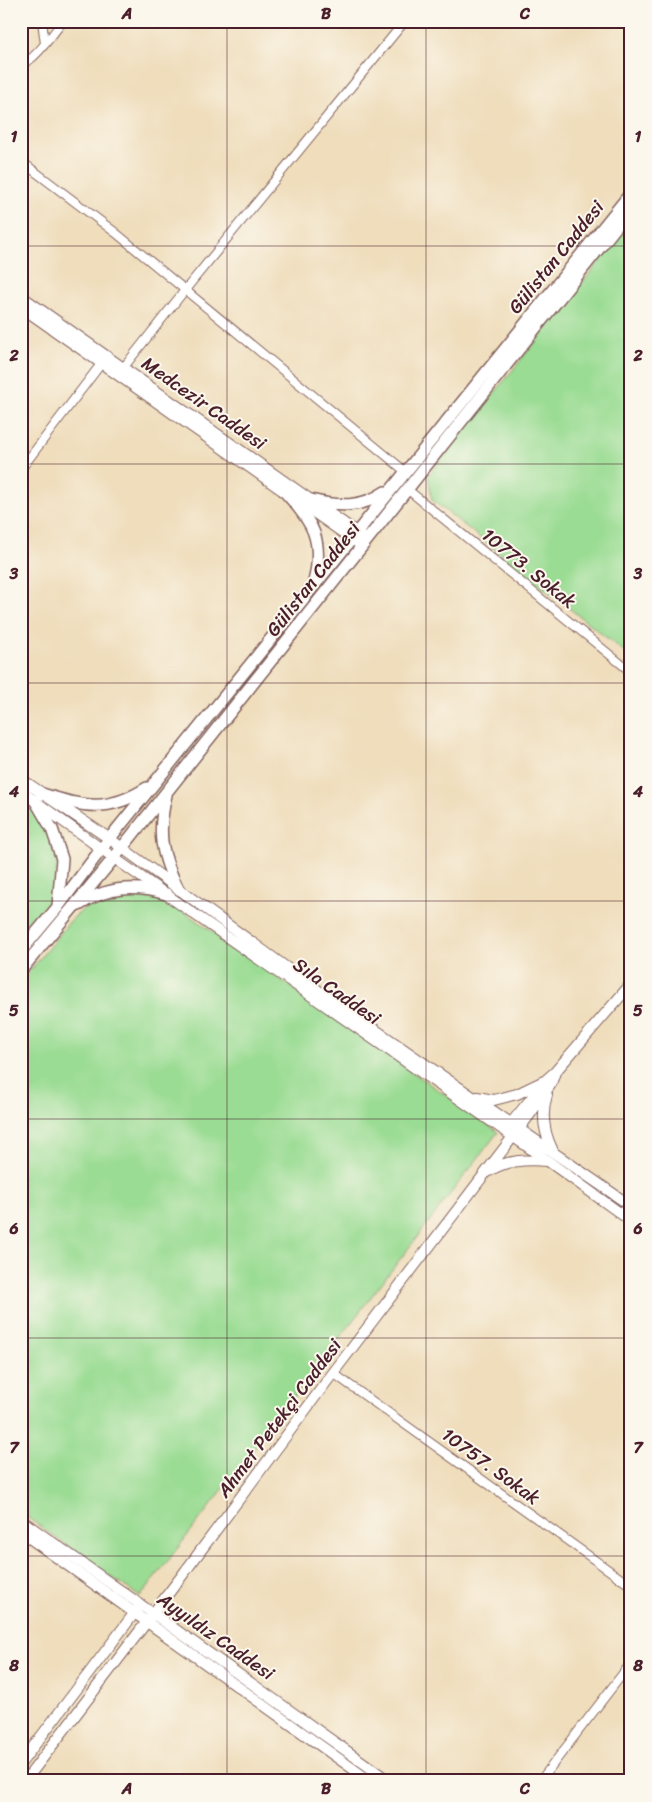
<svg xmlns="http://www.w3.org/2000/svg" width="652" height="1802" font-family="Sriracha,sans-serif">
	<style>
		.green { fill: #9adc93; stroke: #727e5f }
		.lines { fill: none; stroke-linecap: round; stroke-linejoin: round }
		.minor-casing { stroke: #84625d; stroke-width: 10 }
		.tertiary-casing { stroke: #84625d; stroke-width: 12 }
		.secondary-casing { stroke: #84625d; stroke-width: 14 }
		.minor { stroke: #fff; stroke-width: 8 }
		.tertiary { stroke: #fff; stroke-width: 10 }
		.secondary { stroke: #fff; stroke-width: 11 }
		.grid { fill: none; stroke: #4a1f2b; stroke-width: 1; stroke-opacity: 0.55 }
		.labels { text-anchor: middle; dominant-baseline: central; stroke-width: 4; stroke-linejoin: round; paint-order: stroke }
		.street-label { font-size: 19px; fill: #4a1f2b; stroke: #fbf7ec }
		.neatline { fill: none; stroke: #4a1f2b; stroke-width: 2 }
		.grid-label { font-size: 16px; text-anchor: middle; font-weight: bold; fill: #4a1f2b }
	</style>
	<rect width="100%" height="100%" fill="#fbf7ec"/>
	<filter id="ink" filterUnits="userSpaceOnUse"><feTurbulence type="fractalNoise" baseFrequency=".02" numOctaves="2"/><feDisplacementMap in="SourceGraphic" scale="10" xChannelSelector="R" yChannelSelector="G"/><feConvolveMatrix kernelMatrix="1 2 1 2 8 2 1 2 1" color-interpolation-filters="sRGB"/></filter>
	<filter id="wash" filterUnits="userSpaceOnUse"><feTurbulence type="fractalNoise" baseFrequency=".0096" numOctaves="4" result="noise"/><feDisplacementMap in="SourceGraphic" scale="20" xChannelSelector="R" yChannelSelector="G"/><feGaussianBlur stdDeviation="1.12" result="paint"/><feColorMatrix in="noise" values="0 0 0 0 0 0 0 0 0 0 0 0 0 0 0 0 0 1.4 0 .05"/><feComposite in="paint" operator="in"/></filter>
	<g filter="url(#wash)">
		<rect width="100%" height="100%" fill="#efddbb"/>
		<!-- green -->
		<path class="green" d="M631,222v435l-199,-157 -4,-24z
			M21,800l15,11 8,12 14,37 -5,33 -7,13 -25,30z
			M145,893l18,6 11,6 324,227 -358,465 -119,-84v-531l50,-62c26,-24 40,-26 74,-27z"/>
	</g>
	<g filter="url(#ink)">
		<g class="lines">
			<defs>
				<path id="minor" d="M42,21l3,23
					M21,64c13,-2 33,-32 42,-43
					M21,161l95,72 290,239
					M120,372l65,-82 220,-269
					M21,469l83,-109
					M407,489l224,183
					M333,1373l298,213
					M540,1781l91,-118"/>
				<path id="tertiary" d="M21,296l341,240
					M21,307l341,239
					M21,779l89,60 199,145 322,222
					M21,791l93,67 434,303 83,60
					M547,1095c-6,19 -3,38 6,56
					M477,1097l17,3 23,-6 27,-13
					M508,1127l39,-48 8,-7 76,-88
					M489,1171c17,-11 38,-12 58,-10
					M21,1520l368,261
					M21,1532l349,249
					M21,1763l118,-156
					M25,1781l156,-204 152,-204 198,-260 20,-29 4,-12"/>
				<path id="secondary" d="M285,492c28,30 39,48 29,90
					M311,500c27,7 51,8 74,-8
					M42,794c42,13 66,19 105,-6
					M166,795c-9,39 -5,59 12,94
					M35,800l17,29 10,30 -4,47
					M79,905c28,-19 57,-20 88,-11
					M21,951l36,-43 45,-60 529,-655
					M21,970l93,-112 517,-650"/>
			</defs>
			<!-- minor casing -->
			<use href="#minor" class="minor-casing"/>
			<!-- tertiary casing -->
			<use href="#tertiary" class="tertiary-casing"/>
			<!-- secondary casing -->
			<use href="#secondary" class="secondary-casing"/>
			<!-- minor -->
			<use href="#minor" class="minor"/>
			<!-- tertiary -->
			<use href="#tertiary" class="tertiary"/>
			<!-- secondary -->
			<use href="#secondary" class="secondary"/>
		</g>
	</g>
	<!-- grid -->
	<path class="grid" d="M227,21v1760M426,21v1760M21,246h610M21,464h610M21,683h610M21,901h610M21,1119h610M21,1338h610M21,1556h610"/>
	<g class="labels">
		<!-- street labels -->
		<g class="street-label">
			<text transform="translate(556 257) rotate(-51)">Gülistan Caddesi</text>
			<text transform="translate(204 403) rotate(35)">Medcezir Caddesi</text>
			<text transform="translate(529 568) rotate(39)">10773. Sokak</text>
			<text transform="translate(313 579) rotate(-52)">Gülistan Caddesi</text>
			<text transform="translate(337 991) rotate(35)">Sıla Caddesi</text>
			<text transform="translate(279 1418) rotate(-53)">Ahmet Petekçi Caddesi</text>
			<text transform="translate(491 1466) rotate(36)">10757. Sokak</text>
			<text transform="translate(216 1636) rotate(35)">Ayyıldız Caddesi</text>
		</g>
	</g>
	<!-- margin -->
	<rect width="652" height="1802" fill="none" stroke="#fbf7ec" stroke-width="55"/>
	<rect x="28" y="28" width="596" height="1746" class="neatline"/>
	<g class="grid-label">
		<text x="127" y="19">A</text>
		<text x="326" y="19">B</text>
		<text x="525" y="19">C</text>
		<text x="14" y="142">1</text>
		<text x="638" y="142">1</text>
		<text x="14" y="361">2</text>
		<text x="638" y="361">2</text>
		<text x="14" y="579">3</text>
		<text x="638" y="579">3</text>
		<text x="14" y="797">4</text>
		<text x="638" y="797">4</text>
		<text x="14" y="1016">5</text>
		<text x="638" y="1016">5</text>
		<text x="14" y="1234">6</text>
		<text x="638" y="1234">6</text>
		<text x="14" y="1453">7</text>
		<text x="638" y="1453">7</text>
		<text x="14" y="1671">8</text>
		<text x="638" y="1671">8</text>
		<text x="127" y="1794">A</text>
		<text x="326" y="1794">B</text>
		<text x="525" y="1794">C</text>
	</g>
</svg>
